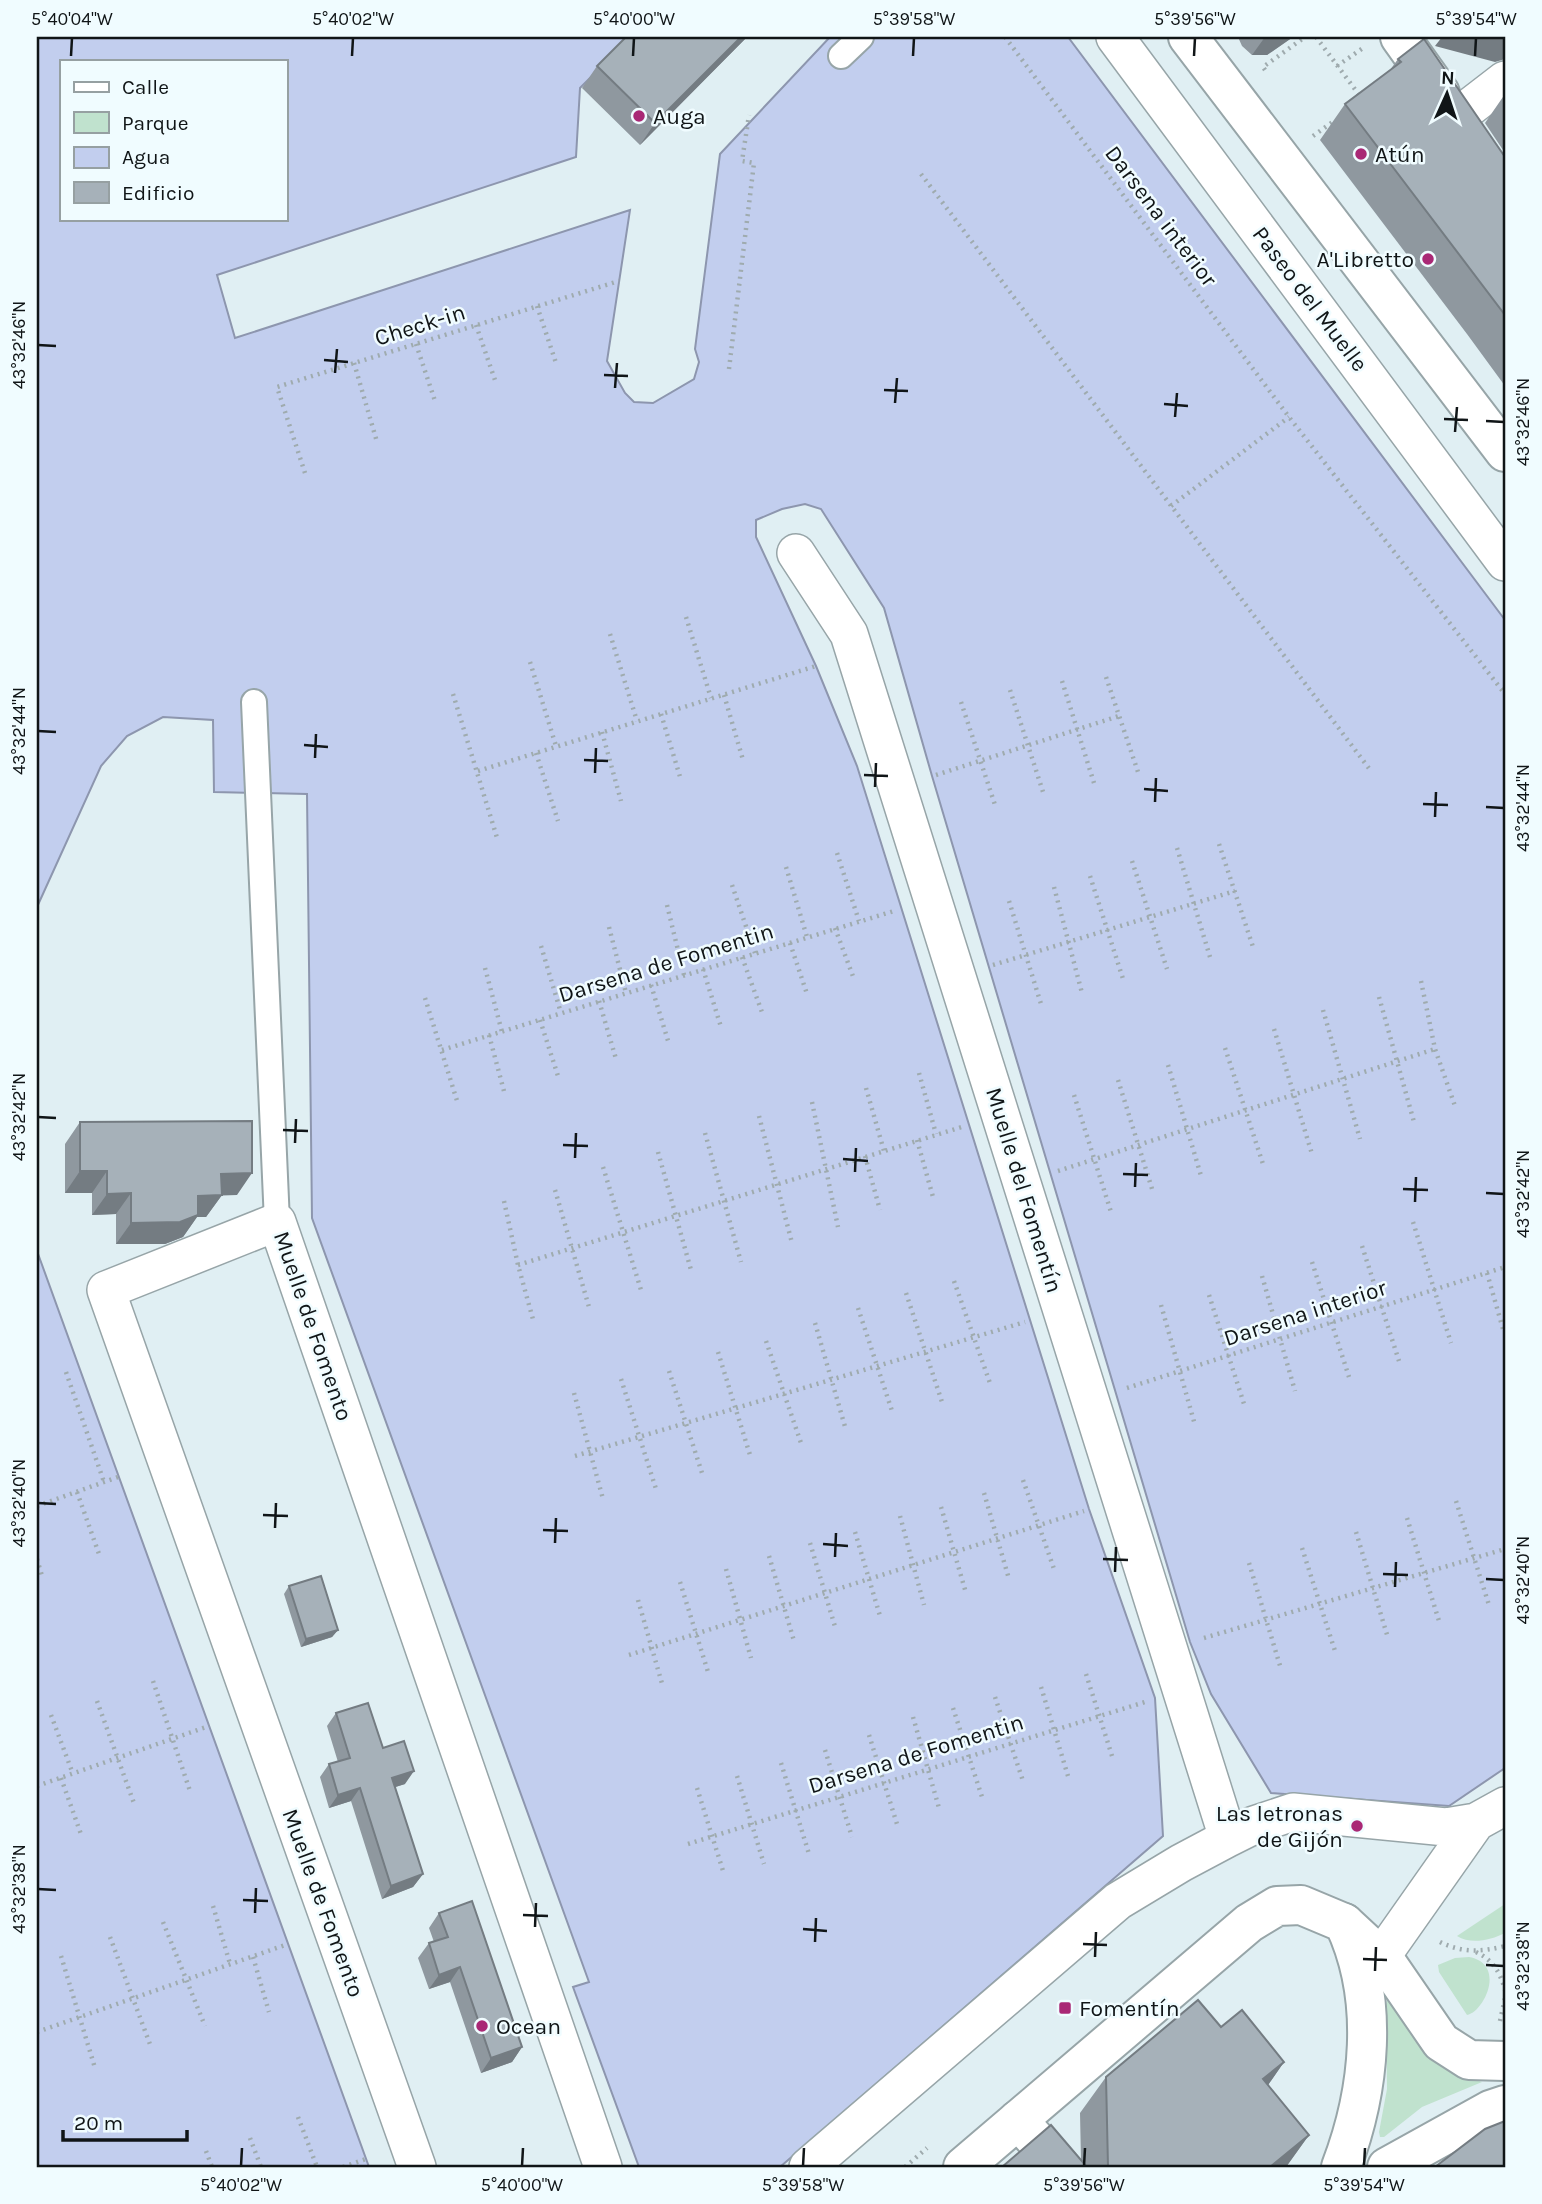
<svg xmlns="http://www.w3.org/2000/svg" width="1542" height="2204" font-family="Karla,sans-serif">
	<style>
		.green { fill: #c0e2ce }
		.water { fill: #c2ceee; stroke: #8d96ae; stroke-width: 2; fill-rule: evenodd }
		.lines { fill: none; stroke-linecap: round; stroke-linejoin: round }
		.service-casing { stroke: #97a5a8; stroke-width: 28 }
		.pedestrian-casing { stroke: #97a5a8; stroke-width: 40 }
		.minor-casing { stroke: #97a5a8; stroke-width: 42 }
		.tertiary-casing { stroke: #97a5a8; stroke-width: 42 }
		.path { stroke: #9fabae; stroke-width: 4.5; stroke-dasharray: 2 5; stroke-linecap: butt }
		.service { stroke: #fff; stroke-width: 24 }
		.pedestrian { stroke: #fff; stroke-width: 37 }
		.minor { stroke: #fff; stroke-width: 38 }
		.tertiary { stroke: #fff; stroke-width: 38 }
		.wall { fill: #8f989f }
		.shaded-wall { fill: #747c82 }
		.building { fill: #a6b1b9; stroke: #747c82; stroke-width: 2 }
		.ticks { fill: none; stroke: #101517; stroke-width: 2.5 }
		.poi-dot { fill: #a92875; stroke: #f0fcff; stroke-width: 2.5 }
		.labels { text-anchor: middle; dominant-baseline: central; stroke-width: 5; stroke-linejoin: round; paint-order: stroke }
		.poi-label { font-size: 23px; fill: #101517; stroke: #f0fcff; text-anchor: start }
		.street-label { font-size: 23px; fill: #101517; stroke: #f0fcff }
		.neatline { fill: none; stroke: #101517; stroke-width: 2.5 }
		.ticks-label { font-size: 18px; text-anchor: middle; fill: #101517 }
	</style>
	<rect width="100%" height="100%" fill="#e0eff3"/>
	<!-- green -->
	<path class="green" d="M1505,1904v29c-14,7 -34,12 -48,3z
		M1469,1957c38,7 15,55 -2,58l-28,-43 -1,-7 17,-7z
		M1388,1995l62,76 32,11 -60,25 -38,30h-4l-1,-5 8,-43 -1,-83z"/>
	<!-- water -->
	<path class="water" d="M37,37h594l-51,51 -4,69 -359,118 18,63 395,-128 -23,151 18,32 9,9 19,1 41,-24 5,-17 -4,-13 25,-195 110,-117h238l437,583v1148l-56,38 -178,-13 -60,-99 -21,-52 -258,-866 -48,-168 -63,-99 -16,-5 -23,5 -26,11v17l60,129 41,100 232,743 66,189 8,138 -383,331h-141l-66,-180 16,-5 -277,-764 -5,-424 -93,-2 -1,-72 -50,-3 -36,19 -26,30 -64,141zM61,61h224v158h-224z
		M37,1251l332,916h-332z"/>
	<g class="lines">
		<defs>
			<path id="service" d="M841,56l20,-19
				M254,702l23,520"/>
			<path id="pedestrian" d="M1115,37l390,525
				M1457,117l48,-37
				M796,553l53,81 379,1204
				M1388,1947l88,-125
				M417,2167l-311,-877 171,-68 326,945
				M808,2167l310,-266 63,-38 47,-25 26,-13 39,-13 153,15 30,-5 29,-16"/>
			<path id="minor" d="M1188,37l317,415
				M1400,37l40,56
				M1344,1923l42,39 55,80 28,18 36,1
				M1018,2120l42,47"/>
			<path id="tertiary" d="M963,2167l286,-244 28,-17 24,-1 43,18c36,76 26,168 -3,244
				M1387,2167l103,-57 15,-5"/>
		</defs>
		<!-- service casing -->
		<use href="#service" class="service-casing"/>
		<!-- pedestrian casing -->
		<use href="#pedestrian" class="pedestrian-casing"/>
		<!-- minor casing -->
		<use href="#minor" class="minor-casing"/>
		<!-- tertiary casing -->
		<use href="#tertiary" class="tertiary-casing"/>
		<!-- path -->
		<path class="path" d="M1005,37l284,380 216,277
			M1316,37l44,59
			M1337,66l26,-18
			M1265,70l-2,-3 42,-30
			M1313,136l21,-15
			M921,174l450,597
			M537,306l19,57
			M476,325l20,58
			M416,344l19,57
			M354,363l23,79
			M729,369l25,-206 -12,-2 7,-46
			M305,473l-28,-86 342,-106
			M1171,506l118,-89
			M686,617l25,81
			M610,634l27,87
			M530,662l26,84
			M1106,677l32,95
			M1062,681l32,102
			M1010,690l34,105
			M453,694l45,147
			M724,695l19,65
			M961,702l35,106
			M661,714l20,66
			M602,732l19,69
			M536,753l22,68
			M478,771l338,-105
			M936,775l183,-59
			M1219,844l34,103
			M1177,848l33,109
			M837,853l22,68
			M1132,861l35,108
			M786,867l21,70
			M1090,876l34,106
			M732,885l23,68
			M1054,887l28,106
			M1009,901l32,103
			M667,905l17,70
			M609,927l17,66
			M835,928l19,51
			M790,943l17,51
			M541,946l20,67
			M742,957l21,58
			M993,965l242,-74
			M485,968l17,64
			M703,969l18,58
			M1421,981l14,68 20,57
			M651,985l18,59
			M1379,997l35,125
			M425,998l33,106
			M599,1001l17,58
			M1323,1010l37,129
			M540,1020l18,56
			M1274,1029l38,125
			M489,1035l16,60
			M1225,1048l38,116
			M442,1050l452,-139
			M1168,1065l34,114
			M919,1073l17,61
			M1118,1080l35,112
			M866,1088l18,63
			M1074,1095l37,117
			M812,1102l26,125
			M759,1116l33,127
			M705,1133l36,129
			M917,1140l16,57
			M658,1152l33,118
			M865,1156l15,54
			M603,1167l38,123
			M1058,1171l377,-122
			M555,1190l34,117
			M504,1201l14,64 16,58
			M1413,1222l38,121
			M1362,1246l37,115
			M1312,1262l37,115
			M518,1265l447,-139
			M1487,1273l16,56
			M1262,1276l33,115
			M954,1281l37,105
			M906,1293l36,109
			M1209,1295l35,109
			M1161,1305l34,120
			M858,1308l35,106
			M815,1323l31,107
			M766,1341l35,102
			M718,1352l32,103
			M669,1371l33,102
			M66,1372l38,110
			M621,1379l35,110
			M1127,1388l378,-121
			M574,1393l29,106
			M575,1456l450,-134
			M1023,1480l31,89
			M77,1492l22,62
			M984,1493l25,86
			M1456,1501l33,104
			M37,1506l81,-29
			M941,1507l25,86
			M900,1516l24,89
			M1407,1518l32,103
			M855,1532l25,84
			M1356,1532l32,106
			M810,1543l26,87
			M1302,1548l33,103
			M769,1556l25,85
			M37,1559l5,17
			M1249,1563l32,106
			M726,1569l25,89
			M680,1582l28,90
			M638,1600l25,87
			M1204,1638l301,-89
			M629,1655l455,-144
			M1086,1674l27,85
			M153,1681l37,110
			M1041,1687l27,89
			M995,1697l28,84
			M97,1701l38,105
			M953,1708l29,89
			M51,1715l22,59
			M913,1717l26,91
			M869,1735l28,89
			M825,1750l27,87
			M781,1763l28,91
			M737,1776l27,88
			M61,1778l21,59
			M37,1786l172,-60
			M697,1788l27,86
			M688,1844l457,-142
			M213,1906l17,58
			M163,1922l42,104
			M110,1937l41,110
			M1440,1942c22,11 42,10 65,4
			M1476,1952c17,8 24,20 29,38
			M61,1956l34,112
			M253,1957l16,55
			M1500,2021l5,-23
			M37,2032l251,-88
			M298,2117l19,50
			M250,2138l11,29
			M206,2151l6,16
			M343,2167l23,-8
			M905,2167l22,-19"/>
		<!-- service -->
		<use href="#service" class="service"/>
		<!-- pedestrian -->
		<use href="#pedestrian" class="pedestrian"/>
		<!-- minor -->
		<use href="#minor" class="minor"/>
		<!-- tertiary -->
		<use href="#tertiary" class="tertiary"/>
	</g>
	<!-- wall -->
	<path class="wall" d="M626,37h121l-107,108 -58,-57 15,-22z
		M1238,37h55l-26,18h-15l-10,-9z
		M1398,59l107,98v229l-38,-52 -147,-194 25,-36 45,-34z
		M1505,94v59l-20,-30z
		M80,1122l157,73h-15l-16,22h-9l-14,20 -18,7h-49v-30l-24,1v-22h-27v-49z
		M289,1586l49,44 -6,7 -31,10 -17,-53z
		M336,1713l47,35 22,36 -10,3 28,87 -10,13 -31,12 -31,-98 -22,7 -9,-31 9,-13 9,-2 -11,-36z
		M439,1913l83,134 -10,15 -31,11 -31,-91 -21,7 -11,-31 11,-15 5,-1 -5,-14z
		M1221,2027l63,35 -16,23 41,50 -23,32h-284l79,-6 -1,-48 26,-36z"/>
	<!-- shaded-wall -->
	<path class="shaded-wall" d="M741,37h6l-107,108 15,-22z
		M1265,37h28l-26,18h-15z
		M1442,37h63v22l-10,3 -60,-16z
		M80,1171h27l-15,22h-27z
		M252,1173l-15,22 -31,1 15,-22z
		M131,1193l-15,21 -24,1 15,-21z
		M222,1195l-16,22h-9l-14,20 -18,7h-49l15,-21 67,-27z
		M338,1630l-6,7 -31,10 5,-8z
		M414,1771l-9,13 -22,7 9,-13z
		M360,1788l-9,13 -22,7 9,-13z
		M423,1874l-10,13 -31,12 9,-13z
		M460,1967l-10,15 -21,7 10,-14z
		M522,2047l-10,15 -31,11 10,-15z
		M1284,2062l-25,36 4,-19z
		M1309,2135l-23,32h-16z"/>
	<!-- building -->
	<path class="building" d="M626,37h115l-86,86 -58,-57z
		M1424,39l81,118v158l-160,-211 56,-42 -3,-3z
		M252,1121v52l-31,1 1,21 -24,1v19l-18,7 -49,1v-30l-24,1v-23h-27v-49z
		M321,1576l17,54 -32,9 -17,-53z
		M368,1703l15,45 21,-7 10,30 -22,7 31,96 -32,12 -31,-98 -22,7 -9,-31 21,-6 -14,-45z
		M472,1901l50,146 -31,11 -31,-91 -21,8 -10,-32 19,-6 -9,-24z
		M1198,2000l23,27 21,-17 42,52 -21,17 46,56 -39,32h-162l-2,-90z
		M1505,2121v46h-70l50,-38z
		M1051,2125l36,42h-85z"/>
	<!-- ticks -->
	<path class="ticks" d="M71,56l1,-18M352,56l1,-18M633,56l1,-18M913,56l1,-18M1194,56l1,-18M1475,56l1,-18M38,345l18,1M324,360l24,2M335,373l2,-24M604,375l24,1M615,388l2,-25M884,390l24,1M895,403l2,-25M1164,404l24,2M1175,417l2,-24M1444,419l24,1M1486,421l18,1M1455,432l2,-25M38,731l18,1M304,745l24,2M315,758l1,-24M584,760l24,1M595,773l1,-25M864,775l24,1M875,787l1,-24M1144,789l24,2M1155,802l1,-24M1423,804l25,1M1486,807l18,1M1435,817l1,-25M38,1117l18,1M283,1130l25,1M295,1143l1,-24M563,1145l25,1M575,1158l1,-25M843,1159l25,2M855,1172l1,-24M1123,1174l25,1M1135,1187l1,-24M1403,1189l25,1M1486,1193l18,1M1415,1202l1,-25M38,1503l18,1M263,1515l25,1M275,1528l1,-25M543,1530l25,1M555,1543l1,-25M823,1544l25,2M835,1557l1,-24M1103,1559l25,1M1115,1572l1,-25M1383,1574l25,1M1486,1579l18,1M1395,1587l1,-25M38,1889l18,1M243,1900l25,1M255,1913l1,-25M523,1915l25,1M535,1927l1,-24M803,1929l24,2M815,1942l1,-24M1083,1944l24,1M1095,1957l1,-25M1363,1959l24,1M1486,1965l18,1M1375,1971l1,-24M241,2166l1,-18M522,2166l1,-18M803,2166l1,-18M1084,2166l1,-18M1364,2166l1,-18"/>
	<!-- markers -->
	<g class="poi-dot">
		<circle cx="639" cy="116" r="7"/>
		<circle cx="1361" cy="154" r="7"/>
		<circle cx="1428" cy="259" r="7"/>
		<circle cx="1357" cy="1826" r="7"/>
		<rect x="1058" y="2001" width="14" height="14" rx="3.5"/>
		<circle cx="482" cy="2026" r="7"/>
	</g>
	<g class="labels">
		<!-- poi labels -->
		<g class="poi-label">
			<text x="653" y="116">Auga</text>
			<text x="1375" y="154">Atún</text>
			<text x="1414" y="259" text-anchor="end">A'Libretto</text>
			<text x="1343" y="1813" text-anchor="end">Las letronas<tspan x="1343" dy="26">de Gijón</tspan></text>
			<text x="1079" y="2008">Fomentín</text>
			<text x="496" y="2026">Ocean</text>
		</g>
		<!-- street labels -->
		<g class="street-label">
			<text transform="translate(1161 216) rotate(53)">Darsena interior</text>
			<text transform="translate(1310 299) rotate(53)">Paseo del Muelle</text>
			<text transform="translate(420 325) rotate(-17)">Check-in</text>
			<text transform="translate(666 963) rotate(-17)">Darsena de Fomentin</text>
			<text transform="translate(1024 1190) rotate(73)">Muelle del Fomentín</text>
			<text transform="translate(1305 1313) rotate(-18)">Darsena interior</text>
			<text transform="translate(313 1326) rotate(71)">Muelle de Fomento</text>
			<text transform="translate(916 1754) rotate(-17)">Darsena de Fomentin</text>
			<text transform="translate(323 1903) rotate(70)">Muelle de Fomento</text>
		</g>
	</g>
	<!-- border -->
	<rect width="1542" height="2204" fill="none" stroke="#f0fcff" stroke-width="77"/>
	<!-- legend -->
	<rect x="60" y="60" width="228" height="161" fill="#f0fcff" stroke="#96a0a2" stroke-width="2"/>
	<rect x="74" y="82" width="35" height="10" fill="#ffffff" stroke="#96a0a2" stroke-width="2"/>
	<text x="122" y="94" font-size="21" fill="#101517">Calle</text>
	<rect x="74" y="112" width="35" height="21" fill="#c0e2ce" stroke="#96a0a2" stroke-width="2"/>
	<text x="122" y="130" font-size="21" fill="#101517">Parque</text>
	<rect x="74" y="147" width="35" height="21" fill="#c2ceee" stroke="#96a0a2" stroke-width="2"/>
	<text x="122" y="164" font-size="21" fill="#101517">Agua</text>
	<rect x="74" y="182" width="35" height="21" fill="#a6b1b9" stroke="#96a0a2" stroke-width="2"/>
	<text x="122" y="200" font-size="21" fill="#101517">Edificio</text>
	<!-- north arrow -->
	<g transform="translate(1447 94) rotate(3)" stroke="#f0fcff" stroke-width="5" paint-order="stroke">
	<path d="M0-5L12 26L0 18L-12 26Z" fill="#101517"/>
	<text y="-10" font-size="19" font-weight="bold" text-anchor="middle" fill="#101517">N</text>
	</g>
	<!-- scale -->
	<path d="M63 2130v10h124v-10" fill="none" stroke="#101517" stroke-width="3.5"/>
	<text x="74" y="2130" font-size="21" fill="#101517" stroke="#f0fcff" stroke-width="5" paint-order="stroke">20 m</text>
	<rect x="38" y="38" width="1466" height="2128" class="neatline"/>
	<g class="ticks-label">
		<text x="72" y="25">5°40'04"W</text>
		<text x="353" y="25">5°40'02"W</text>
		<text x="634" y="25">5°40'00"W</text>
		<text x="914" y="25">5°39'58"W</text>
		<text x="1195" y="25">5°39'56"W</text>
		<text x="1476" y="25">5°39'54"W</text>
		<text transform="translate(19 345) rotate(-90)" y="6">43°32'46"N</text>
		<text transform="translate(1523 422) rotate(-90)" y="6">43°32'46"N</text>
		<text transform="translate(19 731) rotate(-90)" y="6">43°32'44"N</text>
		<text transform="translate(1523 808) rotate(-90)" y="6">43°32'44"N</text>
		<text transform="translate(19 1117) rotate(-90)" y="6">43°32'42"N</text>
		<text transform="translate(1523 1194) rotate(-90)" y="6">43°32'42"N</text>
		<text transform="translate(19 1503) rotate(-90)" y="6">43°32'40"N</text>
		<text transform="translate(1523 1580) rotate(-90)" y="6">43°32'40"N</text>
		<text transform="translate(19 1889) rotate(-90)" y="6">43°32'38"N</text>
		<text transform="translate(1523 1966) rotate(-90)" y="6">43°32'38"N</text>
		<text x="241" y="2191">5°40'02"W</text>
		<text x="522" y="2191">5°40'00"W</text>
		<text x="803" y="2191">5°39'58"W</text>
		<text x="1084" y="2191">5°39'56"W</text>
		<text x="1364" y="2191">5°39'54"W</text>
	</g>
</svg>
